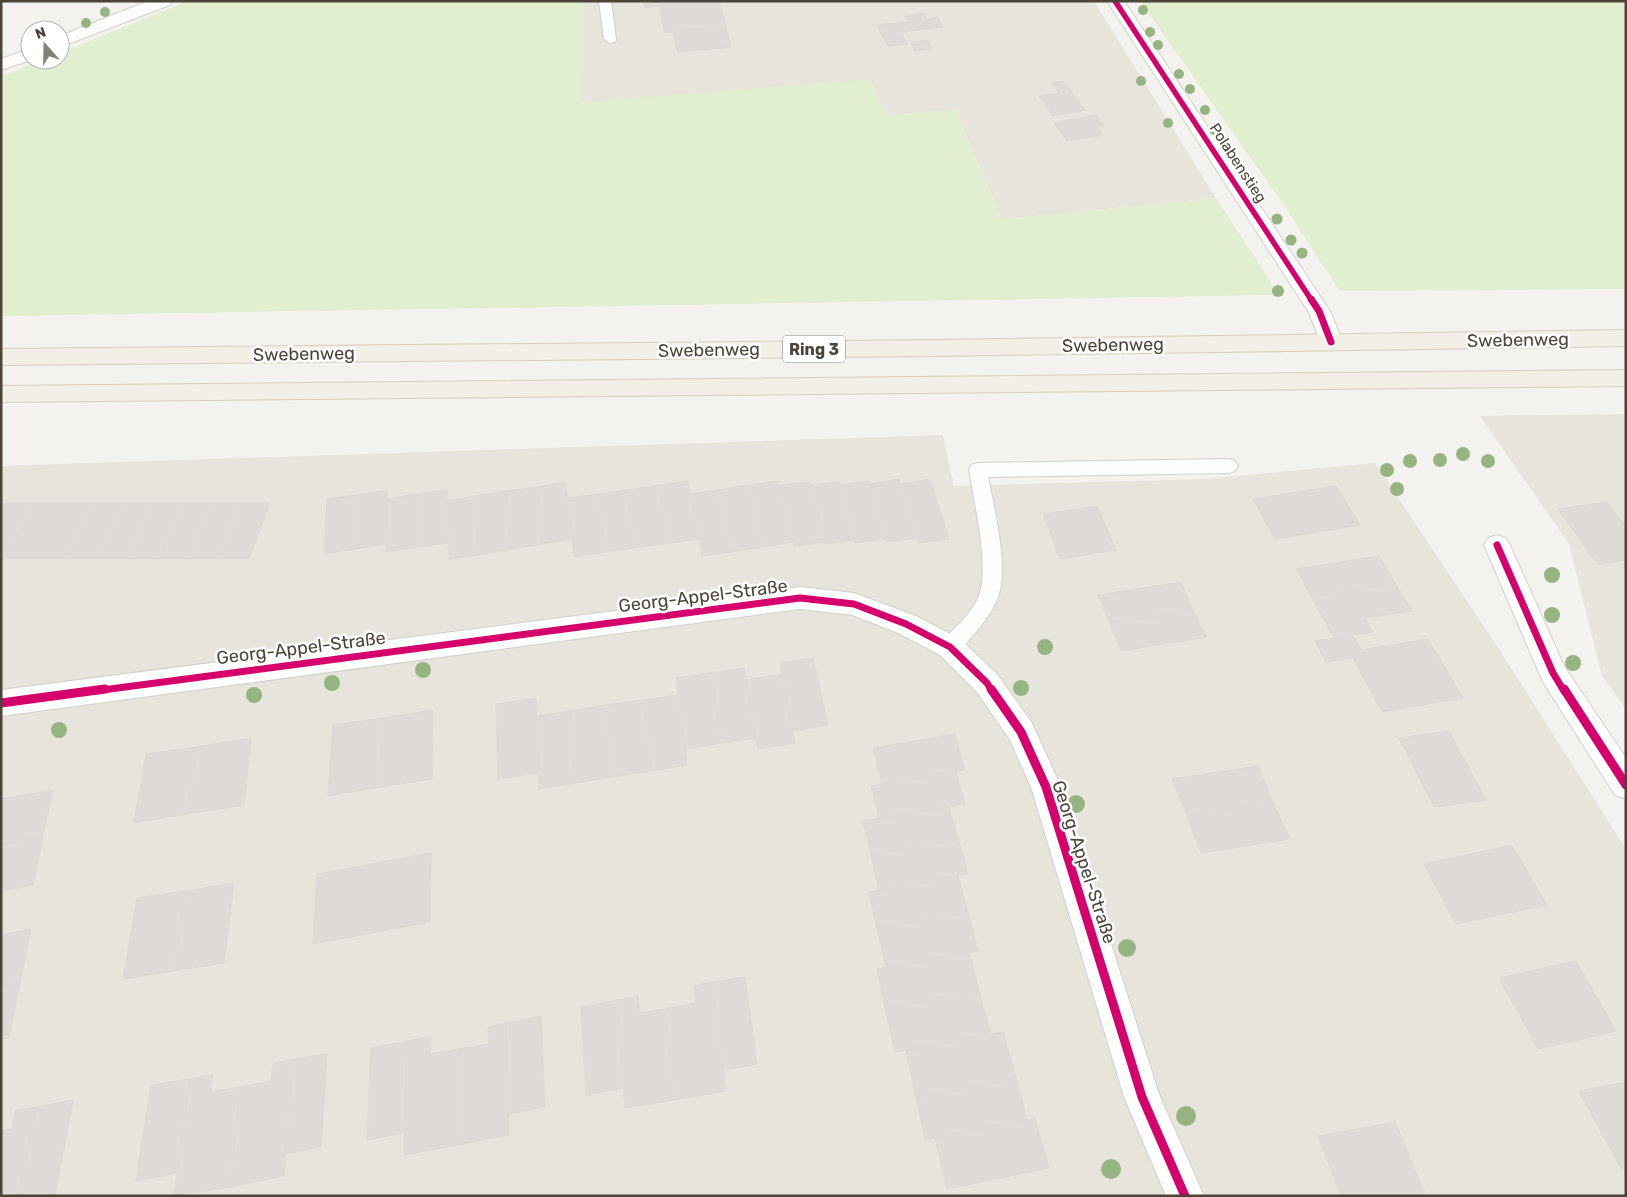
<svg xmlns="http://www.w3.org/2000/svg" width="1627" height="1197" font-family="Rubik,sans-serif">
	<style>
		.residential { fill: #e7e4dc }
		.green { fill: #e1eecf }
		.building { fill: #dedbd6; stroke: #dcd9d4 }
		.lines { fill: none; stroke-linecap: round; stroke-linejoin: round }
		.service-casing { stroke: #d2d0cb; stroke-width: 2 }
		.minor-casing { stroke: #d2d0cb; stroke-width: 2 }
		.primary-casing { stroke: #d6cebb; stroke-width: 2 }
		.service { fill: #fdfdfc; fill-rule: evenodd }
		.minor { fill: #fdfdfc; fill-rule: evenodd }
		.primary { fill: #f2efe6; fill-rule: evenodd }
		.cycleway-far2-casing { stroke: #fff; stroke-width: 8 }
		.cycleway-far1-casing { stroke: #fff; stroke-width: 10 }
		.cycleway-casing { stroke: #fff; stroke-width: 12 }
		.cycleway-far2 { stroke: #d6006c; stroke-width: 5.5 }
		.cycleway-far1 { stroke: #d6006c; stroke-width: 7 }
		.cycleway { stroke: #d6006c; stroke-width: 9 }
		.tree { fill: #96b382 }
		.labels { text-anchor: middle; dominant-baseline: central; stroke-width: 5; stroke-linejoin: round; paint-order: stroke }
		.far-street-label { font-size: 15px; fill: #4b4439; stroke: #fff }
		.shield { fill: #fff; stroke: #817c74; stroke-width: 1 }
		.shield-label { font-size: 16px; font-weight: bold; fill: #4b4439 }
		.street-label { font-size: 18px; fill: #4b4439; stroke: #fff }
	</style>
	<rect width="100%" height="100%" fill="#f4f2ee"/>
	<!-- residential -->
	<path class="residential" d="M582,1h512l122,197 -214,21 -47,-109 -71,5 -303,-13z
		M1626,414v295l-24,-33 -33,-132 -89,-128z
		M943,435l11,51 250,-7 171,-16 126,189 125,197v347h-1625v-730z"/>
	<!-- green -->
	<path class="green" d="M188,1h394l-1,101 290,-23 13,36 71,-5 47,109 214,-21 63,97 -1278,21v-240l41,-16h18v-7z
		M1140,1h486v288l-286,2 -59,-90z"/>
	<!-- building -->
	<path class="building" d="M644,1h75l7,26 -61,6 -6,-27 -14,2z
		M924,13l3,6 11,-2 5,10 -42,5 6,12 -19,2 -11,-21 32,-3 -4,-6z
		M726,27l5,20 -53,5 -5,-20z
		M928,40l4,9 -17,2 -4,-9z
		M1063,81l22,29 -32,6 -14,-20 20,-3 -7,-10z
		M1096,115l8,11 -7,1 6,8 -36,6 -13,-18z
		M899,479l18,59 -31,4 -16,-58z
		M930,479l19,60 -30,4 -18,-59z
		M688,481l11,58 -30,4 -10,-58z
		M778,481l15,61 -30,5 -14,-62z
		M869,481l16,58 -30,4 -15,-58z
		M566,482l6,57 -30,5 -5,-57z
		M810,482l15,60 -31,4 -14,-61z
		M839,482l15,58 -29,4 -14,-59z
		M659,485l10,58 -34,5 -8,-58z
		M749,485l14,62 -32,5 -13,-62z
		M1336,486l24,39 -85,14 -22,-40z
		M537,487l5,57 -31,5 -5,-58z
		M387,490l-1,54 -31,5 2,-54z
		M447,490l1,53 -30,4 -1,-53z
		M627,490l8,58 -30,4 -7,-58z
		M718,490l13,62 -29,4 -11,-62z
		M506,491l5,58 -32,6 -4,-59z
		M417,494l1,53 -32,5v-53z
		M598,494l7,58 -31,5 -6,-59z
		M357,495l-2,54 -31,5 3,-55z
		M475,496l4,59 -30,4 -2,-58z
		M1607,502l19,25v33l-28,5 -40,-56z
		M5,503h29l-29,56h-4v-50z
		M34,503h30l-28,56h-31z
		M64,503h29l-27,56h-30z
		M93,503h30l-26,56h-31z
		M123,503h29l-24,56h-31z
		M152,503h30l-24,56h-30z
		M182,503h29l-22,56h-31z
		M211,503h29l-21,56h-30z
		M240,503h30l-21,56h-30z
		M1097,506l19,44 -56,9 -17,-45z
		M1379,556l16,27 -84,13 -14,-27z
		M1181,582l12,28 -83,13 -12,-28z
		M1395,583l17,28 -47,7 8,14 -20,3 -19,3 -23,-42z
		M1193,610l14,27 -86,14 -11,-28z
		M1353,635l8,15 67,-11 35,59 -81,14 -29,-54 -27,4 -11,-21z
		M813,658l15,67 -35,6 -13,-68z
		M744,668l12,70 -34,5 -11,-70z
		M711,673l11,70 -37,6 -9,-71z
		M782,674l13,69 -37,6 -12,-69z
		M678,695l9,70 -36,6 -7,-71z
		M536,698l3,75 -41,6 -2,-75z
		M644,700l7,71 -39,6 -7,-72z
		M605,705l7,72 -37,6 -5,-72z
		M433,710l-1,69 -52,8 3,-69z
		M570,711l5,72 -36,6 -2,-73z
		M383,718l-3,69 -52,9 5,-71z
		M1449,731l37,69 -52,7 -35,-69z
		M955,734l10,36 -83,14 -9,-36z
		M251,738l-7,67 -57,9 10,-67z
		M197,747l-10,67 -53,9 12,-69z
		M1258,766l15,36 -86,14 -15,-37z
		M956,771l9,33 -86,14 -8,-32z
		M53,790l-10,46 -42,8v-45z
		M1273,802l17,37 -89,14 -14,-37z
		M949,806l9,33 -87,15 -8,-33z
		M43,836l-10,49 -32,6v-47z
		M958,839l10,35 -89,16 -8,-36z
		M1512,845l35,60 -91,19 -32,-60z
		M431,853l-1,69 -117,22 4,-70z
		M958,876l10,36 -91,16 -8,-36z
		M234,883l-10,80 -51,8 13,-80z
		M186,891l-13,80 -50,8 14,-81z
		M968,912l10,39 -92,17 -9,-40z
		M31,929l-11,53 -19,4v-51z
		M969,952l10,39 -94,17 -8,-39z
		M1576,961l40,70 -78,18 -39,-71z
		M745,977l12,87 -34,6 -11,-88z
		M20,982l-11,56 -8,1v-53z
		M712,982l14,109 -52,9 -9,-91 31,-6 -2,-17z
		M979,991l12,43 -96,18 -10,-44z
		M638,996l2,17 25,-4 9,91 -49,8 -8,-108z
		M617,1000l7,88 -38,7 -5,-88z
		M541,1016l4,91 -36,7 -3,-91z
		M506,1023l3,112 -51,10v-96l31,-5 -1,-17z
		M1003,1032l13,46 -100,20 -10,-48z
		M431,1037l-1,17 28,-5v96l-54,10 3,-114z
		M407,1041l-3,92 -37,7 4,-92z
		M327,1054l-6,93 -36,7 8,-95z
		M293,1059l-9,117 -54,11 10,-100 31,-6 2,-17z
		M213,1074l-3,18 30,-5 -10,100 -56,9 16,-117z
		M1016,1078l11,42 -101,20 -10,-42z
		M190,1079l-13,94 -41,8 15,-96z
		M1626,1082v86l-5,1 -42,-78z
		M73,1100l-18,96h-37l18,-89z
		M36,1107l-18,89h-17v-65l11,-2 4,-19z
		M1035,1118l14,50 -102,21 -12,-51z
		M1395,1122l31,74h-85l-23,-60z"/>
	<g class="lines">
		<defs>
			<path id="service" d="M599,1h12l5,38 -1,3 -5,1 -6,-4z
				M1229,459l6,2 3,5 -3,5 -6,2 -241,4c6,30 20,88 11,117 -5,17 -18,32 -29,45 -9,9 -13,19 -27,14l-3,-6 3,-6c12,-14 29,-28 36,-45 11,-28 -5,-95 -10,-126l2,-5 7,-2z"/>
			<path id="minor" d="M148,1h24l-2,4 -110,42v-11z
				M1107,1h17l206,310 13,31 -4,6 -8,2 -8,-2 -15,-37z
				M30,49l1,11 -30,10v-11z
				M1497,535l9,3 4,7 54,121 62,92v41l-11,-4 -72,-113 -59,-137 4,-7z
				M800,587l54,6 62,23 44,23 37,35 35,49 29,64 98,307 45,102h-38l-42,-99 -93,-310 -21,-47 -33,-48 -37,-37 -44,-23 -44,-17 -52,-6 -799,107v-26z"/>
			<path id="primary" d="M1626,330v16l-688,10 -937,9v-16l937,-9z
				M1626,370v16l-1625,16v-16z"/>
		</defs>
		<!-- service casing -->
		<use href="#service" class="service-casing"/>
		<!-- minor casing -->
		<use href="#minor" class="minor-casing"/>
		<!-- primary casing -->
		<use href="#primary" class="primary-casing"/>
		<!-- service -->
		<use href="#service" class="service"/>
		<!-- minor -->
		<use href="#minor" class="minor"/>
		<!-- primary -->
		<use href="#primary" class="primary"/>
		<defs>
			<path id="cycleway-far2" d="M1115,1l197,300"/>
			<path id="cycleway-far1" d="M1311,299l8,12 12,31
				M1497,545l56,128 11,18
				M95,691l705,-93 54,6 52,20 44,23 37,36 5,8"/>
			<path id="cycleway" d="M991,689l30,43 25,55 96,310 43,99
				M1564,689l62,96
				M1,703l104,-14"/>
		</defs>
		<!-- cycleway-far2 casing -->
		<use href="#cycleway-far2" class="cycleway-far2-casing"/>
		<!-- cycleway-far1 casing -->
		<use href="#cycleway-far1" class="cycleway-far1-casing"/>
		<!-- cycleway casing -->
		<use href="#cycleway" class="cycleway-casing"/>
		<!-- cycleway-far2 -->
		<use href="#cycleway-far2" class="cycleway-far2"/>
		<!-- cycleway-far1 -->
		<use href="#cycleway-far1" class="cycleway-far1"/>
		<!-- cycleway -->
		<use href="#cycleway" class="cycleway"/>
	</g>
	<!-- trees -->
	<g class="tree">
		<circle cx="1143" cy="10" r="5"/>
		<circle cx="105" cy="12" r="5"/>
		<circle cx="86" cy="23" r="5"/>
		<circle cx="1150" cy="32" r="5"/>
		<circle cx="1158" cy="45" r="5"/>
		<circle cx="1179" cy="74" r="5"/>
		<circle cx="1141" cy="81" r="5"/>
		<circle cx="1190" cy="89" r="5"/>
		<circle cx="1205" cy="110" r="5"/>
		<circle cx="1168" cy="123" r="5"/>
		<circle cx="1214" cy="130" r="5"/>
		<circle cx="1277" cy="219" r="5.5"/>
		<circle cx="1291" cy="240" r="5.5"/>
		<circle cx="1302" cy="253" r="5.5"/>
		<circle cx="1278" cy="291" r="6"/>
		<circle cx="1463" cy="454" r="7"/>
		<circle cx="1440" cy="460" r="7"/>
		<circle cx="1410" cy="461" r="7"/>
		<circle cx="1488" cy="461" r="7"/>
		<circle cx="1387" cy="470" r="7"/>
		<circle cx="1397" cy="489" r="7"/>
		<circle cx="1552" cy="575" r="8"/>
		<circle cx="1552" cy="615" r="8"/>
		<circle cx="1045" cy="647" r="8"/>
		<circle cx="1573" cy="663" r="8"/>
		<circle cx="423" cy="670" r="8"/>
		<circle cx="332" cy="683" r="8"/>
		<circle cx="1021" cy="688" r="8"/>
		<circle cx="254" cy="695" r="8"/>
		<circle cx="59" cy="730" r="8"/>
		<circle cx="1076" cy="804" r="9"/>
		<circle cx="1127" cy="948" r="9"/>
		<circle cx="1186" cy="1116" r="10"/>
		<circle cx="1111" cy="1169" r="10"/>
	</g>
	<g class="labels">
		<!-- far-street labels -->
		<g class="far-street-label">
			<text transform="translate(1238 163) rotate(57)">Polabenstieg</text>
		</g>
		<!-- shield labels -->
		<rect class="shield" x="783" y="335.5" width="62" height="27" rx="4"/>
		<g class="shield-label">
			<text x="814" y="349">Ring 3</text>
		</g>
		<!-- street labels -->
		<g class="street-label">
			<text transform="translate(1518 340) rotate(-1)">Swebenweg</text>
			<text transform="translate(1113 345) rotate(-1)">Swebenweg</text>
			<text transform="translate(709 350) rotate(-1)">Swebenweg</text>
			<text transform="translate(304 354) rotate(-1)">Swebenweg</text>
			<text transform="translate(703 596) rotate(-7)">Georg-Appel-Straße</text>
			<text transform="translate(301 648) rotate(-7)">Georg-Appel-Straße</text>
			<text transform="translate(1084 862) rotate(72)">Georg-Appel-Straße</text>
		</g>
	</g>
	<!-- border -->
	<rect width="1627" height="1197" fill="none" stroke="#4b4439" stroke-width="5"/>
	<!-- north arrow -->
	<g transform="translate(45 45) rotate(340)"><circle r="24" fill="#ffffff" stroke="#b7b4b0"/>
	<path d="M0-4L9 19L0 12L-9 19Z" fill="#868178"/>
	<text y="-8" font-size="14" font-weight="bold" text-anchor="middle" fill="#4b4439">N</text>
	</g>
</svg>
